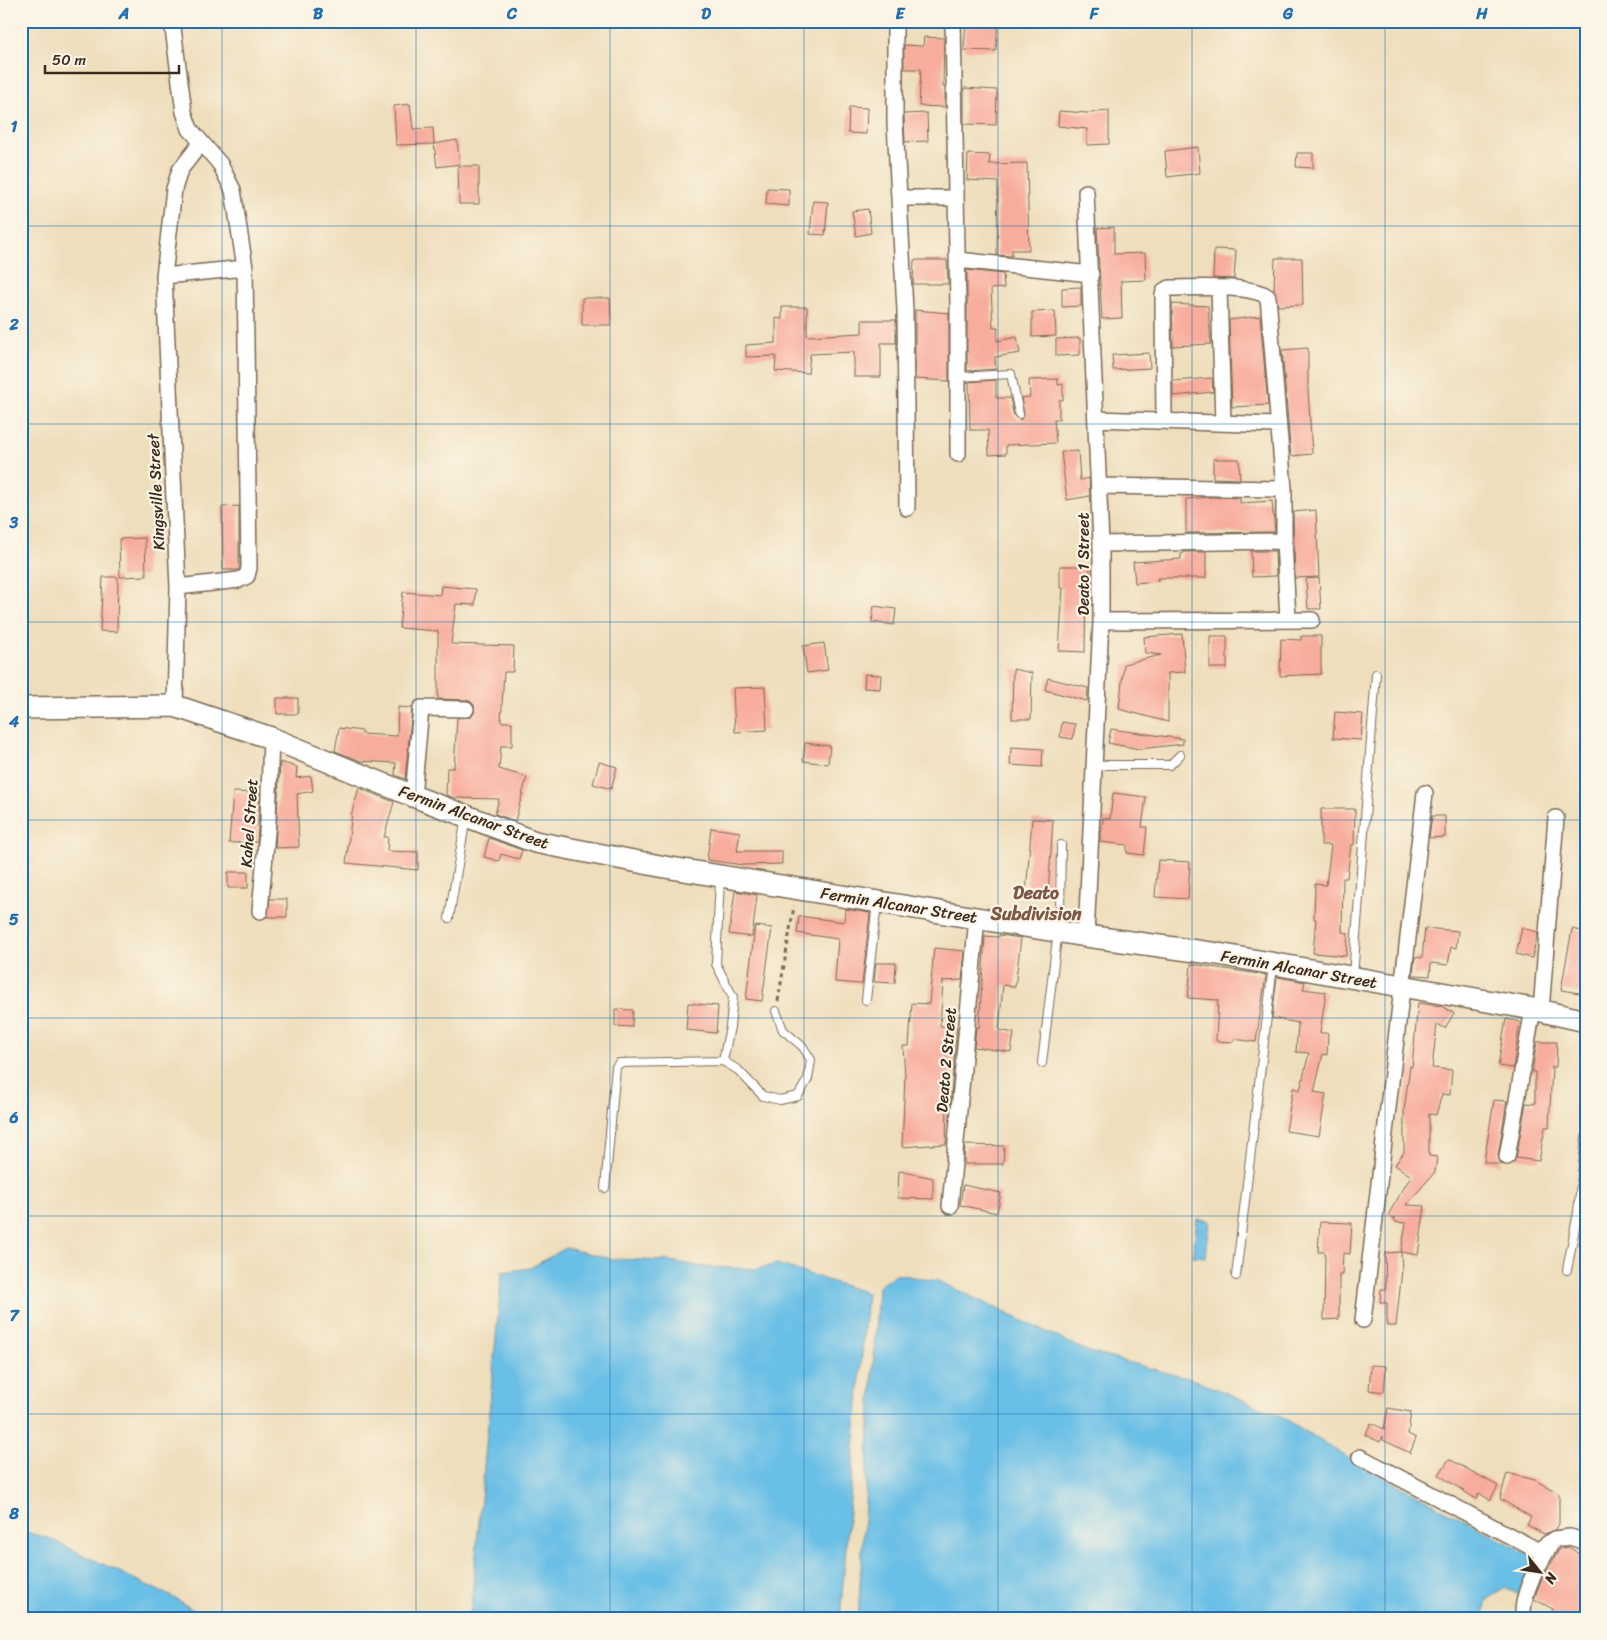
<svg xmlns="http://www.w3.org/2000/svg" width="1607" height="1640" font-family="Sriracha,sans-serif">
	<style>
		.water { fill: #6abfe6; stroke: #527482 }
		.building { fill: #f8ac9b }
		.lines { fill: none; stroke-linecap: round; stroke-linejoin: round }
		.service-casing { stroke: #7a6955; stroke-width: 10 }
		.minor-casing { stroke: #7a6955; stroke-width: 18 }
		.secondary-casing { stroke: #7a6955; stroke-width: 24 }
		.path { stroke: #7a6955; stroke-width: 3; stroke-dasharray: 4 4; stroke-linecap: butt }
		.service { stroke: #fff; stroke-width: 8 }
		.minor { stroke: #fff; stroke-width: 15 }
		.secondary { stroke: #fff; stroke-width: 21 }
		.grid { fill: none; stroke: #1f6fb2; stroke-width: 1; stroke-opacity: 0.55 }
		.labels { text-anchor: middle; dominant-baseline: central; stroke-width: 4.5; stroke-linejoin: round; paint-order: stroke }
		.street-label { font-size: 16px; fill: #3b2a1e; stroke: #fcf5e5 }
		.neighbourhood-label { font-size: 18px; font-weight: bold; fill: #7d584a; stroke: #fcf5e5 }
		.neatline { fill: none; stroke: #1f6fb2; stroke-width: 2 }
		.grid-label { font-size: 16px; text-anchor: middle; font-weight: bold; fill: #1f6fb2 }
	</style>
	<rect width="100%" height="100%" fill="#fcf5e5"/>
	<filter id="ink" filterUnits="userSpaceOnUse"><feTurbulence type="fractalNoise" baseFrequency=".02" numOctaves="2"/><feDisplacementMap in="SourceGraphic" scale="10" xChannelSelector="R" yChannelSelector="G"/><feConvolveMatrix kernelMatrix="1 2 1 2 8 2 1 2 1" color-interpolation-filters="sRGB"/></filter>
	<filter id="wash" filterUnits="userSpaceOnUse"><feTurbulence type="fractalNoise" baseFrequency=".0096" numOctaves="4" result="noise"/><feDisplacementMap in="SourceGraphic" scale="20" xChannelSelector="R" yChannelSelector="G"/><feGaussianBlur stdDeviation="1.12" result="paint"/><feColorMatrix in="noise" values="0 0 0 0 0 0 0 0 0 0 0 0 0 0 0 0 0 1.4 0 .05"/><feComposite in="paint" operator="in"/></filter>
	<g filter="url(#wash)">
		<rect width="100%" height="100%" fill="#eedebc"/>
		<!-- water -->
		<path class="water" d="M1197,1219l13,2 -4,36 -13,-1z
			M566,1248l46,11 57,2 35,6 52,2 21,-5 90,29 -27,326h-370l32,-347 28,-4z
			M895,1274l43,7 151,71 109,29 83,35 67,42 189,101 -16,37 -16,-8 -18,12 -4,19h-625l20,-332z
			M21,1531l27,7 128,61 31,20h-186z"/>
		<g id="blocks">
			<!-- building -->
			<path class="building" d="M966,21h32l-2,30 -32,-1z
				M924,37l20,1 -1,49h2v20l-26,-1 2,-37h-17v-24l19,1z
				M964,88l33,2 -1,35 -32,-1z
				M410,104l3,25 20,-1 1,16 -38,1 -2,-39z
				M849,107l18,1 -1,26 -18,-1z
				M1059,111l28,2 22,-2v33l-22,1v-16l-29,-3z
				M927,113l1,28 -23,1 -1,-28z
				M457,140l3,24 -23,3 -3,-23z
				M1198,147l2,26 -33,4 -2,-26z
				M1297,153h16v15l-17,-1z
				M968,154l22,1 -1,9 38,-1 2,87h-17v6l-15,-1 1,-73 -31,-2z
				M458,166h21v38h-20z
				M767,188l22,1v17l-23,-2z
				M813,201l15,1 -3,33 -15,-1z
				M868,209l3,24 -15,3 -4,-25z
				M1114,227v27l31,-1 1,27 -25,1 1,37 -20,1 -5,-91z
				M1214,249l22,1 -2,29 -21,-1z
				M1275,258h27l1,47 -25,1 -4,-16z
				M914,260h33l1,24h-35z
				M967,270l36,4 1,14 -13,1 2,38h5l-1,14 20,-4 3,16 -25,4 1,12 -29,2z
				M1081,287v19l-19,1v-19z
				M582,298h28l1,27h-29z
				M1172,304l36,2 3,38 -38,2z
				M782,307h25v29l55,-3v-13h34v23h-15v34h-27v-25l-44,2 -2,19 -33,-2 1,-15 -30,1v-12l30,-2v-25l6,1z
				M915,310l34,3v68l-34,-2z
				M1055,311l1,25 -24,1v-25z
				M1260,316l8,89 -36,2 -3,-87z
				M1080,338v17l-24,1v-17z
				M1308,348v42l4,64 -21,2 -9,-106z
				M1149,353l1,15 -37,2 -1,-15z
				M1212,378l1,14 -40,4v-15z
				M1058,379v6l5,-1v16h-4v19h-5l2,24 -50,2v9l-17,1 -1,-25h-18l-1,-47 -2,-1 29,-2v18h14l4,18 6,4 4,-5 -3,-17 9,-1 -1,-17z
				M1078,451l2,29 9,-2 1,18 -23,4 -6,-48z
				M1213,459h26l1,20 -27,-1z
				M1213,497l27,1v5l32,-2 3,31 -89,1v-34z
				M239,506v64h-16l-1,-63z
				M1316,510l3,67 -24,1 -2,-66z
				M145,538l1,38 -26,1 -1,-38z
				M1251,551h24l1,25 -24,1z
				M1186,552h20v26h-49l1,3 -23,2 -2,-21 48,-3v-5z
				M1060,566h30l-1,22h-3l-1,64 -26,-1 4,-63h-3z
				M103,577h15l-1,55 -17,-1z
				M1319,578l2,31h-13l-2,-30z
				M441,586l35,3 -1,16 -19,-1 -5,40 63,2 -1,26h-9l-3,50h11v24h-11l-2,23 28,8 -12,44 -20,-7 4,-15 -44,-1 -9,-3 1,-27h7l3,-50 14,-1 3,-4v-8l-7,-5 -29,-1v-68l-39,-3 4,-36 37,3z
				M874,606l22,3 -2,16 -22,-3z
				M1182,634l3,38 -17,1v49l-49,-13 5,-45 37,-9 -16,-2 -1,-16z
				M1210,636h17v32h-17z
				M1301,636h20v38l-41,2 1,-37 20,1z
				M824,643l4,27 -21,3 -4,-27z
				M1013,669l19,4 -1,46h-19z
				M865,674l16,1 -1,14 -16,-1z
				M1048,678l40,10 -1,13 -42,-11z
				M765,687l2,43 -32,2 -2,-44z
				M277,698h21v16h-21z
				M398,707l14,1 -7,71 -10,-4 1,-12 -35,-2 -26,-10 4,-23 23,3v3l35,2z
				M1335,712l28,2 -2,26 -28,-2z
				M1062,722l13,2 -2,15 -13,-2z
				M1111,729l72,10v5l-44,5 -31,-6z
				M805,743l25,3 -2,18 -25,-3z
				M1011,747l32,2 -1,18 -32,-2z
				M280,762l17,5 -1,11 15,-2 2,15 -16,3 2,53 -24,1z
				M599,762l18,5 -6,22 -18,-5z
				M359,788l35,14 -10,35h4l-1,14 31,1v18l-72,-7 6,-51z
				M233,792l27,1 -3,49 -28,1z
				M1113,793l33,4 -4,30h5l-3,28 -17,-2v-8l-27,-3 3,-24 7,1z
				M1321,809h34l-1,36h-3l-4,33h-4l-1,54 6,1 -2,23 -33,-3 3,-34h-2l1,-35 11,1 5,-40h-10z
				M1432,816h13v21l-16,1z
				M1032,819l21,1 -5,75 -22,-2z
				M711,828l29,4 -3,19h45v13l-39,1 -36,-5z
				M489,838l33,12 -3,9 -18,-5 -2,7 -15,-4z
				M1158,860l32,2 -2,37 -33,-2z
				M228,872h20v16h-20z
				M735,891l22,4 -5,42 -23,-3z
				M270,899h17v18h-20z
				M845,909l25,4 -8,71 -27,-2 3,-43 -41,-6 2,-17 45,6z
				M755,926l17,2 -10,73 -16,-2z
				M1425,928l33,3 -2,17 -5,-1 -3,18 -17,-2 -1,13 -17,-1 2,-18 7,1z
				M1522,928l16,4 -6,26 -16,-4z
				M1572,929l14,3v62l-25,-4z
				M999,935l22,3 -6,49 -12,-2 -4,45 15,3 -3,19 -37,-5 2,-20 3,1 6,-92 14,1z
				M934,948l31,3 -3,29 -19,1 -3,45h17l-7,79 -3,1 -1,38 -44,3 3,-71 -2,-30h6l3,-43 17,1z
				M876,963h20l-1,20 -21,-1z
				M1191,964l75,11 -10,67 -22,-3 -1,3 -17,-1 2,-41 -30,-2z
				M1277,977l28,5 -2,7 23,3 -6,41h8l-1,22 -4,-1 -9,38 12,2 -7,42 -33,-5 7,-43 7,2 9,-37 -13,-1 2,-29 -26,-5z
				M688,1003l30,3 -2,27 -30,-3z
				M1418,1003l23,3 13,7 -9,15 -8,-4 -5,44 20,2 -2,25 -8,-1 -6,21 -7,-1v42l8,1 -2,15 -29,33 19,1 -7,49 -17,-3 5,-29 -11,-1v-5l-1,2 -6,-4 23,-39 -16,-11 9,-13v-41l6,-45 2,1z
				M615,1009l18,1 -1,17 -17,-1z
				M1506,1019l14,3 -7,46 -15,-2z
				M1537,1042h20l-1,25h-4l-3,60h-4l-6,34 -23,-3 10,-55 9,1v-32h-3z
				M1494,1100l13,1 -9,54 3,10 -17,-3z
				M965,1145l39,1 -1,18h-39z
				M899,1171l34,7v21l-35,-1z
				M963,1185l38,8 -4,20 -37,-8z
				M1320,1222l32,1 -2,31 -7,-1 -1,22h-3v44l-15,1 1,-68h-7z
				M1401,1252l1,18 -6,56h-9v-23l-7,-1 1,-13h5l-1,-36z
				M1371,1365l15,1 -2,26 -15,-2z
				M1388,1408l23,4 -3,22 8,4 -6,15 -27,-13v-4l-3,6 -15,-7 6,-12 13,6z
				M1449,1459l49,27 -8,14 -11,-7 -3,6 -37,-24z
				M1507,1473l28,7 24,14v30l-3,5 -12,5 -17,-9 4,-8 -31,-18z
				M1569,1547l17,11v61h-38l5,-10 -19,-10 7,-18 19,-33z"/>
		</g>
	</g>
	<g filter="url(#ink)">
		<use href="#blocks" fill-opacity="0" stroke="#7a6955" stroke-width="1"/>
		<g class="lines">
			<defs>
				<path id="service" d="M958,377l53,-3 8,40
					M1094,768l12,-3h64l10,-10
					M720,878l-4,86 17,33 -3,30 -7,34
					M449,918l17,-101
					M1353,976l23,-302
					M866,1000l11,-97
					M1042,1063l18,-150 1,-68
					M605,1188l11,-121 3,-4 104,-2 15,9 25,26 17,4 18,-4 10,-17 3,-19 -8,-13 -20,-17 -7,-19
					M1567,1270l11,-58 8,-75
					M1236,1276l37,-310"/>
				<path id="minor" d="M172,21l12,91 6,17 30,35 13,26 12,78 4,300 -2,8 -8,4 -61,7
					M895,21v102l10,187 2,198
					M953,21l5,285v148
					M899,198h56
					M958,260l133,14
					M164,276l10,-87 6,-19 21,-27
					M1219,288l4,134
					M1096,419l181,6
					M1164,420l-1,-125 2,-5 5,-2c23,0 80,-4 98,9l16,192v52l4,79
					M1100,486l184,3
					M1101,544l183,-3
					M1101,621l211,-1
					M175,706l3,-119 -14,-311 81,-8
					M413,796l8,-88 45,1
					M260,911l8,-90 3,-83
					M1086,936l15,-315v-77l-15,-352
					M1541,1011l15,-193
					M1507,1157l26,-148
					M950,1206l27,-288
					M1363,1320l62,-527
					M1360,1457l175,92h5l14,-10
					M1523,1619c-2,-29 17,-56 31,-80l16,-2 16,5"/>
				<path id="secondary" d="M21,708l154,-2 96,32 142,58 122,46 130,25 421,69 132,18 315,55 53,12"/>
			</defs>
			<!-- service casing -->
			<use href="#service" class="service-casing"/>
			<!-- minor casing -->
			<use href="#minor" class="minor-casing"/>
			<!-- secondary casing -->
			<use href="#secondary" class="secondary-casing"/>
			<!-- path -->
			<path class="path" d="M778,1001l16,-95"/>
			<!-- service -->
			<use href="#service" class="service"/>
			<!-- minor -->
			<use href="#minor" class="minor"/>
			<!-- secondary -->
			<use href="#secondary" class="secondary"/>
		</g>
	</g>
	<!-- grid -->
	<path class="grid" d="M222,21v1598M416,21v1598M610,21v1598M804,21v1598M998,21v1598M1192,21v1598M1385,21v1598M21,226h1565M21,424h1565M21,622h1565M21,820h1565M21,1018h1565M21,1216h1565M21,1414h1565"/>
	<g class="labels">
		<!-- street labels -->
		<g class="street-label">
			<text transform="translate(156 492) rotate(-93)">Kingsville Street</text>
			<text transform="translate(1083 564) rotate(-90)">Deato 1 Street</text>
			<text transform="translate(474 817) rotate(20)">Fermin Alcanar Street</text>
			<text transform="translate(249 823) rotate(-86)">Kahel Street</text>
			<text transform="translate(899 905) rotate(9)">Fermin Alcanar Street</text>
			<text transform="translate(1299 969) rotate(10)">Fermin Alcanar Street</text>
			<text transform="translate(946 1060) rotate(-85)">Deato 2 Street</text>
		</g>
		<!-- neighbourhood labels -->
		<g class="neighbourhood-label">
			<text x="1036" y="893">Deato<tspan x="1036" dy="21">Subdivision</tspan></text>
		</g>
	</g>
	<!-- margin -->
	<rect width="1607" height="1640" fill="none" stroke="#fcf5e5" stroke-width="55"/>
	<!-- north arrow -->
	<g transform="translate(1540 1572) rotate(120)" stroke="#fcf5e5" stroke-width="4" paint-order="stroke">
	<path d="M0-4L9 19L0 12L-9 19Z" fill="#3b2a1e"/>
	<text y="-8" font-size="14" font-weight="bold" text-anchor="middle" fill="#3b2a1e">N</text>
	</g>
	<!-- scale -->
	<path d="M45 65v8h134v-8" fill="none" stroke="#3b2a1e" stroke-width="2.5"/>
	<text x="52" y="65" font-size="15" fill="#3b2a1e" stroke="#fcf5e5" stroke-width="4" paint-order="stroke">50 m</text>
	<rect x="28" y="28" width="1552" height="1584" class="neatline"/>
	<g class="grid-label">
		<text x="124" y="19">A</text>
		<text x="318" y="19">B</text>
		<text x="512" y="19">C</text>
		<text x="706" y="19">D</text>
		<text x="900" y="19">E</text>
		<text x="1094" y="19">F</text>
		<text x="1288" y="19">G</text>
		<text x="1482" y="19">H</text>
		<text x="14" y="132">1</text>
		<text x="14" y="330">2</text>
		<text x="14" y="528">3</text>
		<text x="14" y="727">4</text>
		<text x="14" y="925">5</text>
		<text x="14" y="1123">6</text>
		<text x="14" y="1321">7</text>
		<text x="14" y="1519">8</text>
	</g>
</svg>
